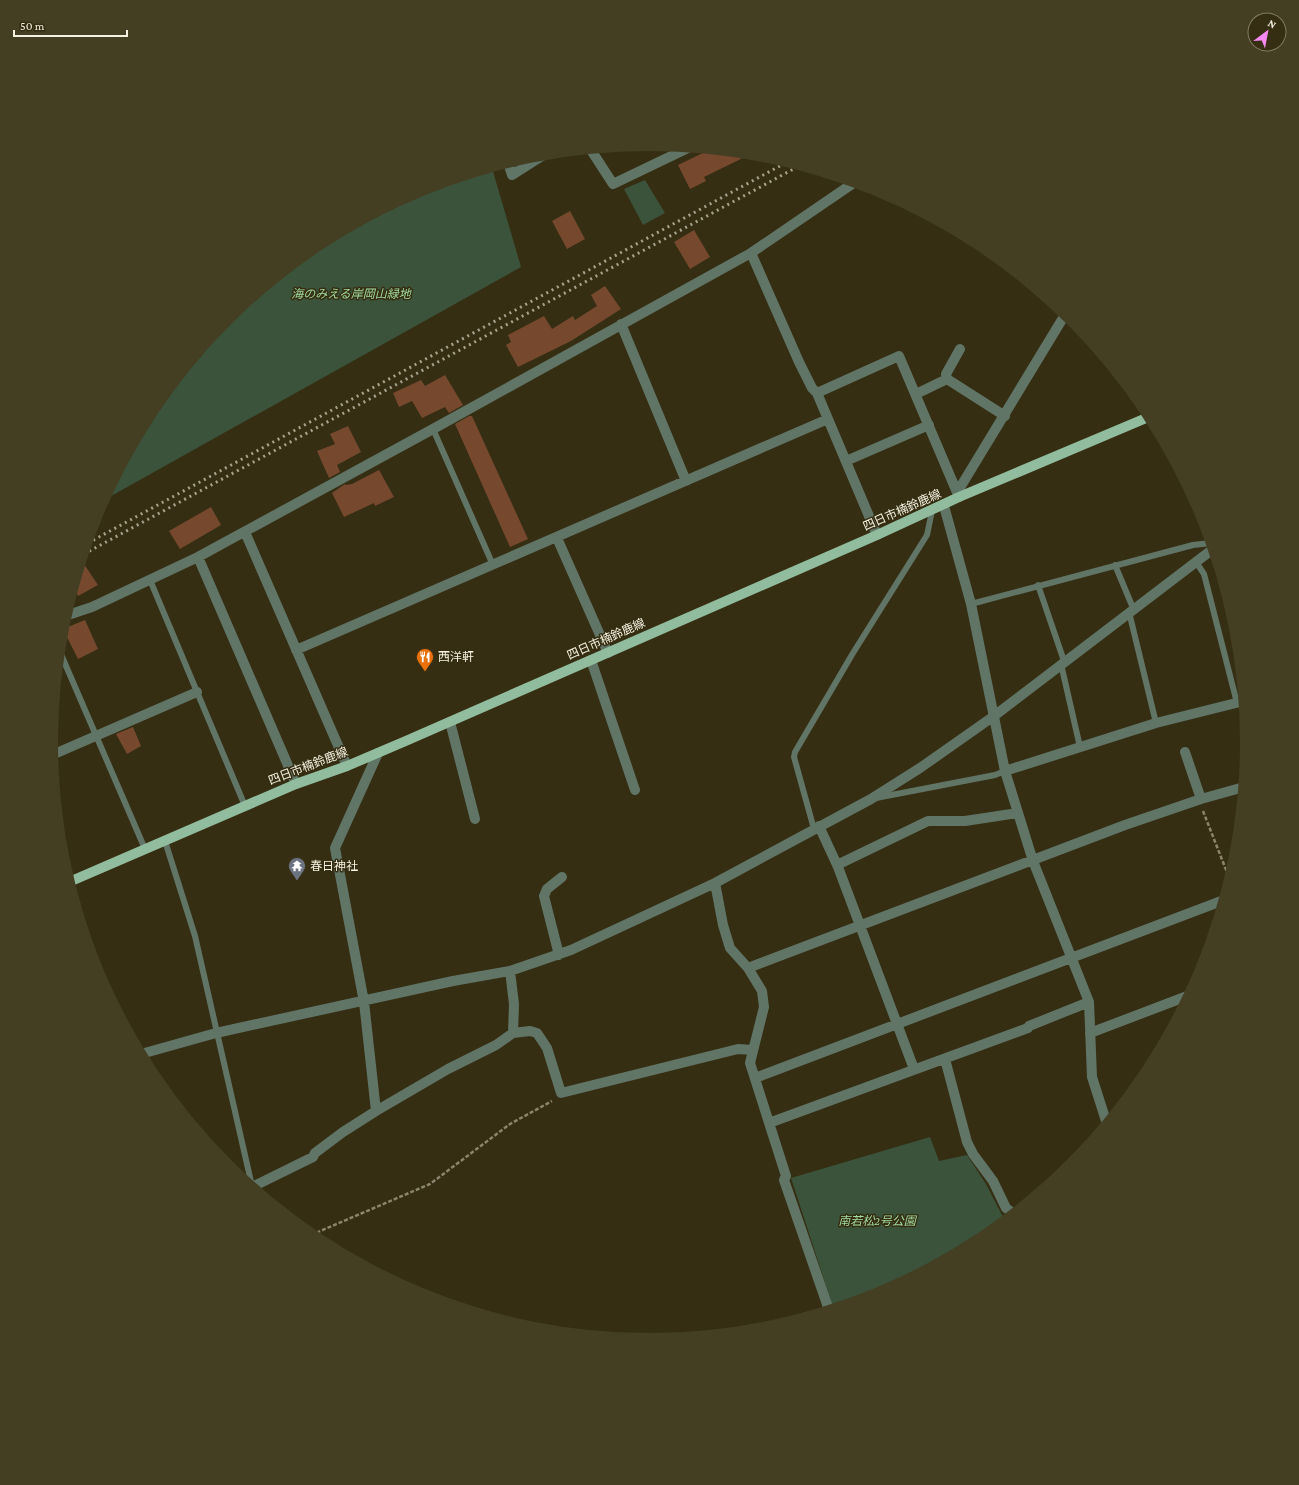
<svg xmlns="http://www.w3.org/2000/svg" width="1299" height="1485" font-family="'Crimson Pro','Noto Sans JP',serif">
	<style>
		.park { fill: #3b533b }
		.building { fill: #76492f }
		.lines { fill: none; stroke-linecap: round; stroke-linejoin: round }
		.path { stroke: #8b856e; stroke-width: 2.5; stroke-dasharray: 4 2; stroke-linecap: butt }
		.lane { stroke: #617567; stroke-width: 6 }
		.street { stroke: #617567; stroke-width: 10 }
		.primary { stroke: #91bc9e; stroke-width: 10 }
		.rail { stroke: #a7a28d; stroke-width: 3; stroke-dasharray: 2 4; stroke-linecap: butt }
		.labels { text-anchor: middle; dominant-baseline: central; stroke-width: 3; stroke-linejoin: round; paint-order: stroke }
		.park-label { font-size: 12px; font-style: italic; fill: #a0db9f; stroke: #352e12 }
		.street-label { font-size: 12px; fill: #f5f1e0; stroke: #352e12 }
		.poi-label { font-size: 12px; fill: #f5f1e0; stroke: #352e12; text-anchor: start }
	</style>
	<rect width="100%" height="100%" fill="#352e12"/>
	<!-- park -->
	<path class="park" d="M492,168l29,99 -417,233 48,-90 74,-91 91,-74 104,-56z
		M645,180l20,33 -22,12 -19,-36z
		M930,1137l9,24 28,-6 19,29 19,37 -23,19 -84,45 -65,22 -42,-129z"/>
	<!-- building -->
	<path class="building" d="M709,150l42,4 -47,23 2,4 -16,8 -12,-24z
		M570,211l15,28 -18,10 -15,-28z
		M694,230l16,27 -20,12 -16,-27z
		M605,286l16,23 -50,32 -53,26 -12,-22 5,-3 -3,-7 36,-19 8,13 21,-13 2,4 22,-14 -6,-11z
		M445,375l18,30 -14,8 -4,-6 -23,11 -10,-17 -13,6 -6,-14 28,-13 4,6z
		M469,416h3l56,123 -18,8 -55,-123z
		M348,426l13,26 -24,13 3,7 -11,6 -12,-27 18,-7 -5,-10z
		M379,470l15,27 -19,9 -1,-3 -30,14 -12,-24 13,-9 1,1 6,-1z
		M211,507l10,18 -41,24 -11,-18z
		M82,561l16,24 -20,11 -4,-9z
		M85,620l13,29 -20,10 -15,-30z
		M133,727l8,19 -14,8 -11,-20z"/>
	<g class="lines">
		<!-- path -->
		<path class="path" d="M1203,811l27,69
			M311,1235l119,-51 80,-60 42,-23"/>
		<!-- lane -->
		<path class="lane" d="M433,429l60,136
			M1196,562l8,12 33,129
			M1115,565l18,43
			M150,580l95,226
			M1038,585l26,76
			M971,604l222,-59 18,-2
			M1129,612l27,111
			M60,652l85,197
			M1061,664l19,83
			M876,798l119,-23 10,-4
			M814,829l-20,-72 1,-5 58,-99 74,-118 5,-24
			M165,841l30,95 57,250"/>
		<!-- street -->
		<path class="street" d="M591,150l22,34 75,-36
			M508,163l4,12 33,-21
			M751,253l48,109 13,26 5,5 60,142
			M621,324l65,157
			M947,379l-1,-5 14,-25
			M817,393l82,-37 60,141
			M916,394l31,-15 58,37
			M846,461l83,-36
			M958,491l108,-178
			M944,506l27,98 34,167 28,90 56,141 3,75 15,47
			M245,532l102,234
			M557,538l51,115
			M198,557l98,227
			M65,616l27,-9 106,-50 235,-128 318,-176 104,-71
			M296,650l532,-231
			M591,660l44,130
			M450,722l25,97
			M1185,752l16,47
			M52,755l145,-63
			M1005,771l151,-48 88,-22
			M819,826l19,41 76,202
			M837,865l91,-44h37l53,-8
			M715,883l8,42 7,23 18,20 14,23 2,16 -14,56 36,113 -2,4 45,130
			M559,955l-15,-59 3,-7 15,-12
			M748,968l377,-143 76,-26 43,-12
			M510,971l4,33 -1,29
			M1090,1033l100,-38
			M141,1054l75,-21 237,-52 57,-10 61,-21 71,-33 73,-34 156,-84 49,-31 74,-52 219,-167
			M945,1059l22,83 6,12 20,27 13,27 8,6
			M755,1078l469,-178
			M376,1111l-12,-109 -29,-154 43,-95
			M769,1123l259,-95 1,-2 60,-24
			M252,1187l61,-30 2,-4 28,-21 33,-21 72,-42 48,-24 17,-12 17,-2 7,2 10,15 14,45 177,-44 15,1"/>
		<!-- primary -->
		<path class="primary" d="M69,882l227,-98 51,-18 61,-26 469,-205 82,-38 192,-81"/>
		<!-- rail -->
		<path class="rail" d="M88,543l699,-381
			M84,554l715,-388"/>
	</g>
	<!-- icons -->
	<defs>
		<symbol id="restaurant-pin" viewBox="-11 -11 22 30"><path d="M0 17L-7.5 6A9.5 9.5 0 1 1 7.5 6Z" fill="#e8710a" stroke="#352e12"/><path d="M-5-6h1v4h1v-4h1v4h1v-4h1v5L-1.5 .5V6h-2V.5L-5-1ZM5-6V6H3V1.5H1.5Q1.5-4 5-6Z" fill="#fff"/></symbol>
		<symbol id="temple-pin" viewBox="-11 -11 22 30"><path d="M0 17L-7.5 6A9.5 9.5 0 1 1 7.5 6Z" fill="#6b7280" stroke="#352e12"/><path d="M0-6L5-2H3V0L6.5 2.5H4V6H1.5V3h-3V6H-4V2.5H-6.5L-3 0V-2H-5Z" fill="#fff"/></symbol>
	</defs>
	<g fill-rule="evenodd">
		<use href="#restaurant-pin" x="415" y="647" width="20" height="27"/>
		<use href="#temple-pin" x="287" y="856" width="20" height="27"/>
	</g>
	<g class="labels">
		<!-- park labels -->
		<g class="park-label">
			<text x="351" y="294">海のみえる岸岡山緑地</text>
			<text x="877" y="1221">南若松2号公園</text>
		</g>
		<!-- street labels -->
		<g class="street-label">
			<text transform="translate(902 510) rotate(-24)">四日市楠鈴鹿線</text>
			<text transform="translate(606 639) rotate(-24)">四日市楠鈴鹿線</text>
			<text transform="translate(308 766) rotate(-21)">四日市楠鈴鹿線</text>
		</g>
		<!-- poi labels -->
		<g class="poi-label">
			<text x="438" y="657">西洋軒</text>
			<text x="310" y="866">春日神社</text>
		</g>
	</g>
	<!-- crop -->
	<path d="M0 0H1299V1485H0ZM58 742a591 591 0 1 1 1182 0a591 591 0 1 1-1182 0Z" fill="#443e22" fill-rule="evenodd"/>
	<!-- north arrow -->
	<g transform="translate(1267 32) rotate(32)"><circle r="19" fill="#352e12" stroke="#827c64"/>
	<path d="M0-3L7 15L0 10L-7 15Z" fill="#f389f1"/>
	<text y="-6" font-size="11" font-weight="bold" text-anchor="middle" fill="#f5f1e0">N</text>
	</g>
	<!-- scale -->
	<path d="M14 30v6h113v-6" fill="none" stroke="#f5f1e0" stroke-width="2"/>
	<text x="20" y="30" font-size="12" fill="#f5f1e0" stroke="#352e12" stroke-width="3" paint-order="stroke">50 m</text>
</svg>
